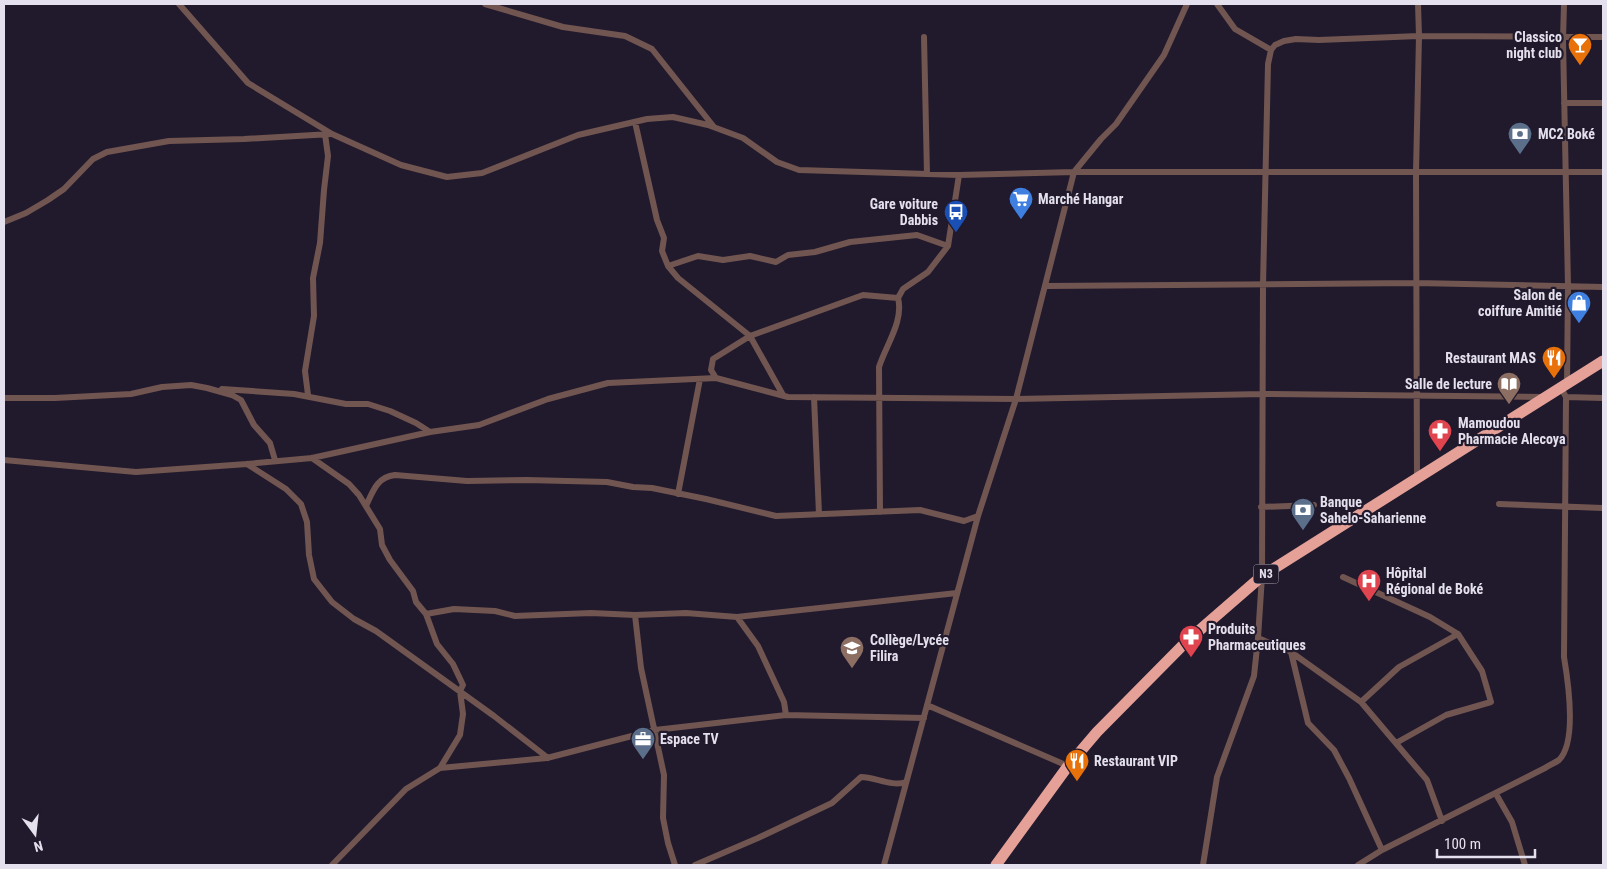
<svg xmlns="http://www.w3.org/2000/svg" width="1607" height="869" font-family="'Roboto Condensed',sans-serif">
	<style>
		.lines { fill: none; stroke-linecap: round; stroke-linejoin: round }
		.street { stroke: #715551; stroke-width: 6 }
		.highway { stroke: #e5a197; stroke-width: 11 }
		.labels { text-anchor: middle; dominant-baseline: central; stroke-width: 4.5; stroke-linejoin: round; paint-order: stroke }
		.shield { fill: #211a2d; stroke: #aaa5b3; stroke-width: 1 }
		.shield-label { font-size: 12px; font-weight: bold; fill: #e5e0ed }
		.poi-label { font-size: 14px; font-weight: bold; fill: #e5e0ed; stroke: #211a2d; text-anchor: start }
	</style>
	<rect width="100%" height="100%" fill="#211a2d"/>
	<g class="lines">
		<!-- street -->
		<path class="street" d="M179,4l69,79 84,51 69,31 46,12 35,-4 96,-38 69,-16 26,-2 35,8 35,13 34,24 22,8 160,5 115,-3h529
			M485,4l78,23 62,9 27,13 62,78
			M1217,4l18,25 36,21 4,-5 9,-4 12,-2 23,1 100,-4 184,1
			M1564,4l-1,36 5,246 -1,98
			M924,37l3,137
			M1564,103h39
			M635,122l22,98 7,18 -2,13 6,15 10,12 72,58 33,59
			M4,222l22,-9 22,-13 16,-11 29,-30 14,-7 62,-11 75,-2 87,-5
			M668,266l30,-10 25,4 27,-4 26,6 12,-7 27,-3 35,-10 67,-7 31,11
			M1045,286l371,-3 187,4
			M716,378l-5,-8 2,-11 37,-23 113,-41 35,3 5,-9 25,-17 20,-26 11,-71
			M222,389l72,5 52,10h22l22,7 26,12 14,9
			M308,395l-3,-24 9,-55 -1,-38 7,-35 4,-53 4,-34 -3,-22
			M814,397l5,117
			M1566,397l37,1
			M4,398h51l76,-4 31,-7 29,-2 16,3 25,7 9,5 13,25 16,18 5,17
			M312,458l37,26 10,11 21,34 2,16 8,15 23,31 3,11 10,12 11,30 16,20 10,21 -3,6 3,23 -3,21 -20,33
			M4,460l132,12 111,-8 65,-6 118,-26 49,-7 69,-26 60,-16 108,-5 72,19 228,2 247,-5 281,3
			M247,464l39,25 15,15 6,18 2,33 5,24 18,23 22,17 22,12 118,85 54,42
			M1417,478l-1,-306 3,-136 -1,-32
			M678,494l22,-115
			M1499,504l104,4
			M366,506c7,-15 11,-29 29,-31l72,6 60,-1 80,2 26,5 19,1 54,11 70,17 144,-6 44,11 14,-5
			M1261,507l53,-2
			M880,512l-1,-145c7,-22 25,-46 19,-69
			M1343,577l87,40 28,17 24,37 9,31 -45,13 -50,28
			M426,614l28,-5 41,2 20,5 76,-3 44,2 51,-2 51,4
			M635,615l6,53 23,107 -1,43 5,25 7,22
			M1258,638l33,14 70,50 66,78 15,41
			M1291,652l17,71 26,27 15,28 33,72
			M1361,702l38,-35 59,-33
			M927,705l141,61
			M786,715l-2,-13 -26,-56 -21,-29 220,-24
			M1496,794l16,28 13,43
			M332,865l74,-76 34,-21 107,-10 108,-28 131,-15 138,3
			M695,865l63,-27 74,-35 29,-26c14,0 31,10 45,5
			M884,865l94,-349 38,-117 58,-227 27,-33 15,-15 48,-69 23,-51
			M1203,865l14,-88 37,-101 4,-38 4,-62 1,-291 5,-221 3,-14
			M1358,865l24,-15 163,-82c4,-3 10,-5 14,-8 18,-18 9,-79 5,-103l2,-260 -5,-9"/>
		<!-- highway -->
		<path class="highway" d="M996,865l72,-99 29,-34 89,-90 76,-66 341,-215"/>
	</g>
	<!-- icons -->
	<defs>
		<symbol id="bar-pin" viewBox="-11 -11 22 30"><path d="M0 17L-7.5 6A9.5 9.5 0 1 1 7.5 6Z" fill="#e8710a" stroke="#211a2d"/><path d="M-6-5H6L.8 .8V4.5H3.5V6h-7V4.5H-.8V.8Z" fill="#fff"/></symbol>
		<symbol id="bank-pin" viewBox="-11 -11 22 30"><path d="M0 17L-7.5 6A9.5 9.5 0 1 1 7.5 6Z" fill="#5c6f8a" stroke="#211a2d"/><path d="M-6-4H6V4H-6ZM0-2.3a2.3 2.3 0 1 0 0 4.6a2.3 2.3 0 1 0 0-4.6Z" fill="#fff"/></symbol>
		<symbol id="supermarket-pin" viewBox="-11 -11 22 30"><path d="M0 17L-7.5 6A9.5 9.5 0 1 1 7.5 6Z" fill="#3f7fe0" stroke="#211a2d"/><path d="M-6-5.5h2.5l.6 2H6L4.5 2H-2.5L-4.4-4H-6ZM-1.5 3.2a1.3 1.3 0 1 0 .1 0ZM3 3.2a1.3 1.3 0 1 0 .1 0Z" fill="#fff"/></symbol>
		<symbol id="bus-pin" viewBox="-11 -11 22 30"><path d="M0 17L-7.5 6A9.5 9.5 0 1 1 7.5 6Z" fill="#1a4fb4" stroke="#211a2d"/><path d="M-5-6H5V4H4V6H2V4H-2V6H-4V4H-5ZM-3.5-4V0h7V-4ZM-3.5 1.2v1.5H-2V1.2ZM2 1.2v1.5H3.5V1.2Z" fill="#fff"/></symbol>
		<symbol id="shop-pin" viewBox="-11 -11 22 30"><path d="M0 17L-7.5 6A9.5 9.5 0 1 1 7.5 6Z" fill="#3f7fe0" stroke="#211a2d"/><path d="M-5-2.5h2.3a2.7 3.5 0 0 1 5.4 0H5L5.5 6h-11ZM-1.5-2.5h3a1.5 2.3 0 0 0-3 0Z" fill="#fff"/></symbol>
		<symbol id="restaurant-pin" viewBox="-11 -11 22 30"><path d="M0 17L-7.5 6A9.5 9.5 0 1 1 7.5 6Z" fill="#e8710a" stroke="#211a2d"/><path d="M-5-6h1v4h1v-4h1v4h1v-4h1v5L-1.5 .5V6h-2V.5L-5-1ZM5-6V6H3V1.5H1.5Q1.5-4 5-6Z" fill="#fff"/></symbol>
		<symbol id="library-pin" viewBox="-11 -11 22 30"><path d="M0 17L-7.5 6A9.5 9.5 0 1 1 7.5 6Z" fill="#8d6e63" stroke="#211a2d"/><path d="M-6-4Q-3-5.5-.7-3.5V5Q-3 3-6 4ZM6-4Q3-5.5 .7-3.5V5Q3 3 6 4Z" fill="#fff"/></symbol>
		<symbol id="pharmacy-pin" viewBox="-11 -11 22 30"><path d="M0 17L-7.5 6A9.5 9.5 0 1 1 7.5 6Z" fill="#e0444e" stroke="#211a2d"/><path d="M-2-6h4v4h4v4h-4v4h-4v-4h-4v-4h4Z" fill="#fff"/></symbol>
		<symbol id="hospital-pin" viewBox="-11 -11 22 30"><path d="M0 17L-7.5 6A9.5 9.5 0 1 1 7.5 6Z" fill="#e0444e" stroke="#211a2d"/><path d="M-5-5h3v3.5h4V-5h3V5h-3V1.5h-4V5h-3Z" fill="#fff"/></symbol>
		<symbol id="school-pin" viewBox="-11 -11 22 30"><path d="M0 17L-7.5 6A9.5 9.5 0 1 1 7.5 6Z" fill="#8d6e63" stroke="#211a2d"/><path d="M0-5L7-2L0 1L-7-2ZM-4 1L0 2.5L4 1V4Q0 6-4 4Z" fill="#fff"/></symbol>
		<symbol id="office-pin" viewBox="-11 -11 22 30"><path d="M0 17L-7.5 6A9.5 9.5 0 1 1 7.5 6Z" fill="#5c6f8a" stroke="#211a2d"/><path d="M-6-3h4V-5.5h4V-3h4V5H-6ZM-1-4.5V-3h2v-1.5ZM-6 0V1H6V0Z" fill="#fff"/></symbol>
	</defs>
	<g fill-rule="evenodd">
		<use href="#bar-pin" x="1566" y="31" width="28" height="38"/>
		<use href="#bank-pin" x="1506" y="120" width="28" height="38"/>
		<use href="#supermarket-pin" x="1007" y="185" width="28" height="38"/>
		<use href="#bus-pin" x="942" y="198" width="28" height="38"/>
		<use href="#shop-pin" x="1565" y="289" width="28" height="38"/>
		<use href="#restaurant-pin" x="1540" y="344" width="28" height="38"/>
		<use href="#library-pin" x="1495" y="370" width="28" height="38"/>
		<use href="#pharmacy-pin" x="1426" y="417" width="28" height="38"/>
		<use href="#bank-pin" x="1289" y="496" width="28" height="38"/>
		<use href="#hospital-pin" x="1355" y="567" width="28" height="38"/>
		<use href="#pharmacy-pin" x="1177" y="623" width="28" height="38"/>
		<use href="#school-pin" x="838" y="634" width="28" height="38"/>
		<use href="#office-pin" x="629" y="725" width="28" height="38"/>
		<use href="#restaurant-pin" x="1063" y="747" width="28" height="38"/>
	</g>
	<g class="labels">
		<!-- shield labels -->
		<rect class="shield" x="1253.5" y="564.5" width="25" height="19" rx="4"/>
		<g class="shield-label">
			<text x="1266" y="574">N3</text>
		</g>
		<!-- poi labels -->
		<g class="poi-label">
			<text x="1562" y="37" text-anchor="end">Classico<tspan x="1562" dy="16">night club</tspan></text>
			<text x="1538" y="134">MC2 Boké</text>
			<text x="1038" y="199">Marché Hangar</text>
			<text x="938" y="204" text-anchor="end">Gare voiture<tspan x="938" dy="16">Dabbis</tspan></text>
			<text x="1562" y="295" text-anchor="end">Salon de<tspan x="1562" dy="16">coiffure Amitié</tspan></text>
			<text x="1536" y="358" text-anchor="end">Restaurant MAS</text>
			<text x="1492" y="384" text-anchor="end">Salle de lecture</text>
			<text x="1458" y="423">Mamoudou<tspan x="1458" dy="16">Pharmacie Alecoya</tspan></text>
			<text x="1320" y="502">Banque<tspan x="1320" dy="16">Sahelo-Saharienne</tspan></text>
			<text x="1386" y="573">Hôpital<tspan x="1386" dy="16">Régional de Boké</tspan></text>
			<text x="1208" y="629">Produits<tspan x="1208" dy="16">Pharmaceutiques</tspan></text>
			<text x="870" y="640">Collège/Lycée<tspan x="870" dy="16">Filira</tspan></text>
			<text x="660" y="739">Espace TV</text>
			<text x="1094" y="761">Restaurant VIP</text>
		</g>
	</g>
	<!-- border -->
	<rect width="1607" height="869" fill="none" stroke="#e5e0ed" stroke-width="10"/>
	<!-- north arrow -->
	<g transform="translate(35 834) rotate(165)" stroke="#211a2d" stroke-width="4" paint-order="stroke">
	<path d="M0-4L9 19L0 12L-9 19Z" fill="#e5e0ed"/>
	<text y="-8" font-size="14" font-weight="bold" text-anchor="middle" fill="#e5e0ed">N</text>
	</g>
	<!-- scale -->
	<path d="M1437 849v8h98v-8" fill="none" stroke="#e5e0ed" stroke-width="2.5"/>
	<text x="1444" y="849" font-size="15" fill="#e5e0ed" stroke="#211a2d" stroke-width="4" paint-order="stroke">100 m</text>
</svg>
